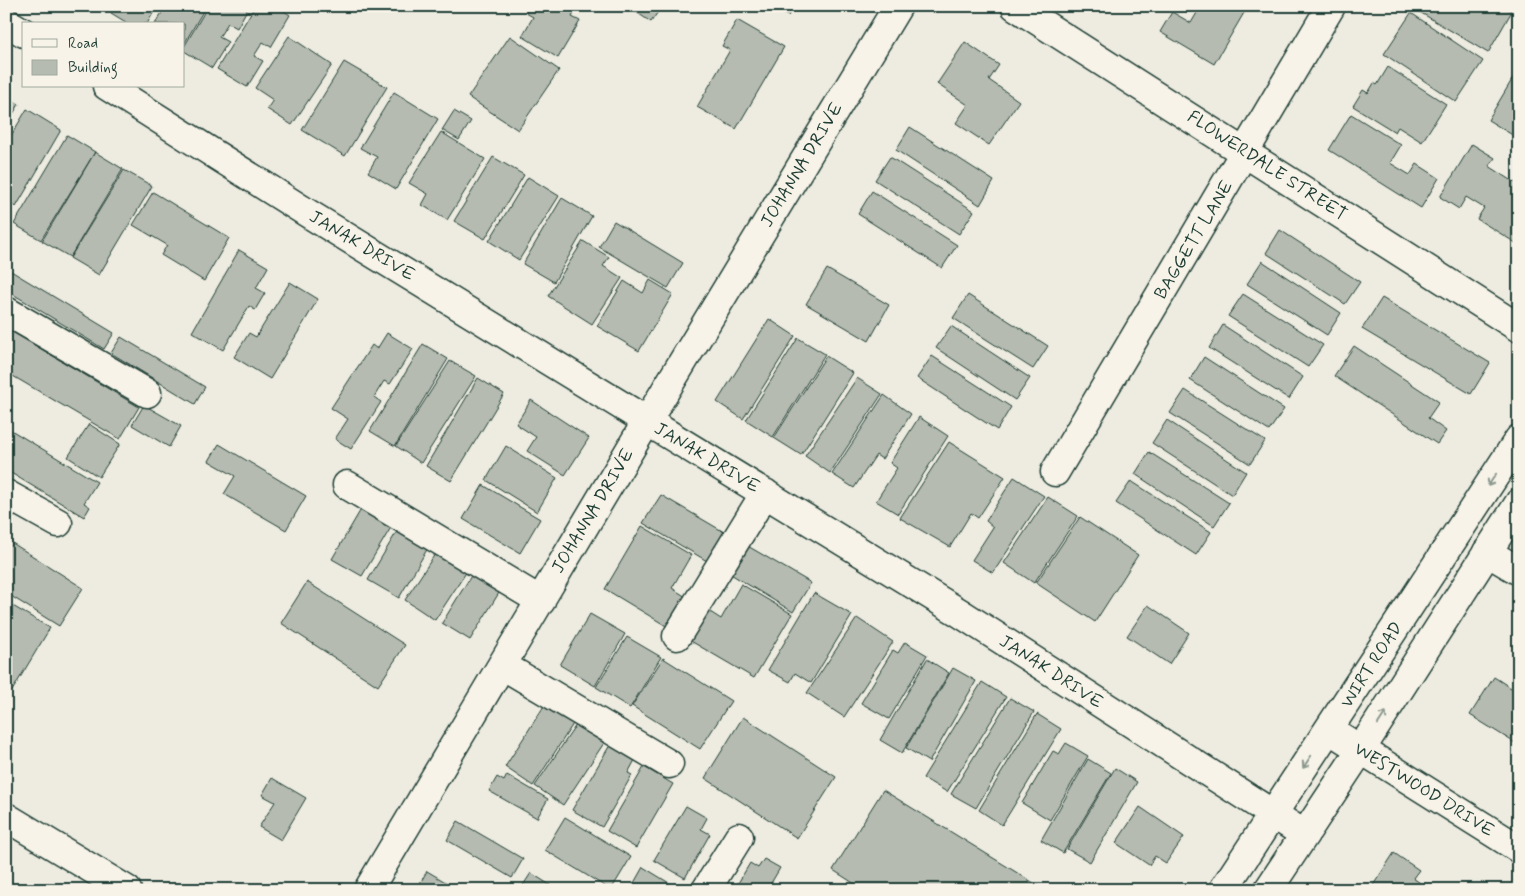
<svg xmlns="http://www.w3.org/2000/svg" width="1525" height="896" font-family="Mynerve,sans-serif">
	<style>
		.building { fill: #b5bbb0; stroke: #1f3d34 }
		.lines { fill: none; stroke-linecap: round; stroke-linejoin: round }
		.minor-casing { stroke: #1f3d34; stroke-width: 31 }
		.major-casing { stroke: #1f3d34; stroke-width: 31 }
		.minor { stroke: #f7f3e8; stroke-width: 28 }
		.major { stroke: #f7f3e8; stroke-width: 28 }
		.oneway { stroke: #8b988e }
		.labels { text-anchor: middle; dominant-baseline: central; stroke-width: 4.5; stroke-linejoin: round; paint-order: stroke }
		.street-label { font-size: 18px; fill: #1f3d34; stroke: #f7f3e8 }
	</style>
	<rect width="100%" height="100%" fill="#eeece1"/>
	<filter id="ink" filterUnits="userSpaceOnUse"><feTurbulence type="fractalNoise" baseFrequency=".02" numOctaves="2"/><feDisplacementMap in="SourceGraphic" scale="10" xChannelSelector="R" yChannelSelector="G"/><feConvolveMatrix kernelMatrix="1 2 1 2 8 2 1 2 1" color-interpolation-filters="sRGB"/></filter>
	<g filter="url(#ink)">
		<!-- building -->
		<path class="building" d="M115,6h42l-10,18h-18l-18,-11z
			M166,6l9,3 2,-3h29l-22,38v-20h-29z
			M208,6h41l-12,22 -9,-5 -9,14 9,5 -16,26 -28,-17v-4z
			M255,6h22l13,9 -19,32 -8,-5 -9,14 9,5 -16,26 -30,-18z
			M529,6h49l-6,11 8,4 -22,37 -36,-22 11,-19 -7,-4z
			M627,6h35l-11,16z
			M770,6h24l-6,10z
			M1201,6h47l-34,58 -54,-32 12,-20 19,11z
			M1414,6h89l9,5 -24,42 -75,-45z
			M1411,13l72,48 -27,41 -72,-48z
			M737,20l47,27 -48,82 -39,-22 33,-57 -8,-4z
			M289,36l43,29 -40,60 -25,-16 6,-9 -18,-12z
			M510,36l49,34 -41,60 -50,-33z
			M965,42l34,23 -10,15 30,21 -30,44 -33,-22 12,-18 -31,-21z
			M344,62l43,25 -42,69 -43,-26z
			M1388,67l58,37 -24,38 -24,-15 -3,5 -42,-26 10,-16 5,3 6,-10 3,2z
			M1519,68v71l-31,-19z
			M394,92l44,27 -42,70 -28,-17 9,-15 -17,-9z
			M6,96l13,8 -13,22z
			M27,109l34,21 -45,77 -10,-5v-58z
			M454,111l17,10 -12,19 -17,-10z
			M1351,114l50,31 -11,18 20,12 7,-11 22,14 -18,30 -92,-58z
			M910,127l84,54 -14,24 -84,-55z
			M441,132l44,27 -38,61 -25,-15 6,-11 -19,-11z
			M67,135l28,17 -54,88 -27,-16z
			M1472,144l23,14 -6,8 30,19v60l-42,-26 7,-11 -18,-11 -7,12 -19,-12z
			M95,152l28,17 -53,88 -28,-16z
			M493,157l31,18 -39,64 -31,-18z
			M890,157l84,54 -15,23 -84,-54z
			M124,170l28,16 -53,89 -29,-17z
			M528,177l31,19 -40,64 -30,-19z
			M872,191l85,54 -15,23 -84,-54z
			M153,192l76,46 -25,43 -43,-26 6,-10 -34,-20z
			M562,198l30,18 -38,66 -31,-18z
			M614,221l69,42 -15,25 -69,-41z
			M1280,230l80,52 -15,22 -79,-51z
			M583,241l26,16 -6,9 19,12 -30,46 -44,-28z
			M239,250l29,17 -12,21 9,5 -10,17 -6,-4 -26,44 -31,-18z
			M1262,261l79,52 -14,22 -80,-51z
			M6,268l108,65 -10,16 -98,-59z
			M827,269l62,36 -20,36 -63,-37z
			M650,280l23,14 -34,57 -42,-25 27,-45 19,12z
			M290,282l28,17 -48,80 -36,-22 15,-24 7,4z
			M1243,294l80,51 -15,22 -80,-51z
			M968,295l80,51 -15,23 -80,-51z
			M1382,298l108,65 -19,31 -109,-65z
			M769,319l26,17 -52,83 -26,-17z
			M1223,325l80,52 -14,22 -80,-51z
			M951,326l79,52 -15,22 -79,-52z
			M6,328l133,79 -19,32 -114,-67z
			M387,333l26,16 -23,35 -6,-3 -10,16 7,5 -30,47 -16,-10 13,-20 -17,-11 41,-63 5,4z
			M121,337l84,50 -10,17 -84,-51z
			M798,338l27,16 -52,83 -27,-17z
			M423,344l25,15 -53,87 -25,-15z
			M1354,346l85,56 -11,16 18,13 -9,13 -103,-68z
			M826,356l27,17 -52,82 -27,-17z
			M932,356l79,51 -14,23 -80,-52z
			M1204,357l80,52 -15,22 -79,-51z
			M450,361l26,15 -55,87 -25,-17z
			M478,378l26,16 -53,87 -25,-15z
			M857,378l25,16 -52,79 -25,-17z
			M1185,390l80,51 -15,23 -80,-51z
			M884,395l27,19 -29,45 -6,-4 -22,33 -22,-14z
			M531,400l58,38 -24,37 -38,-24 9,-14 -20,-13z
			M144,405l37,21 -12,21 -37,-22z
			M919,417l29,19 -50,78 -22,-13 21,-33 -7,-5z
			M1167,420l79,52 -14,23 -80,-52z
			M89,424l31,20 -21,33 -31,-20z
			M6,427l91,55 -13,21 6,4 -6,10 -78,-47z
			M949,442l56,35 -27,41 -7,-5 -21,34 -50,-29z
			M219,444l87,52 -20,34 -62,-36 11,-18 -26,-15z
			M506,446l51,32 -20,34 -51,-32z
			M1149,452l80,51 -15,23 -79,-52z
			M1014,477l30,19 -51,77 -21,-13 21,-33 -7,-6z
			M1131,481l80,51 -15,23 -80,-52z
			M483,485l57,34 -20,34 -57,-34z
			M661,495l63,37 -17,29 -64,-38z
			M1048,497l30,19 -44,67 -30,-20z
			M363,506l30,18 -31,52 -30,-17z
			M1080,517l58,38 -43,67 -59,-39z
			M642,526l49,29 -19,33 14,9 -18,30 -63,-38z
			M399,528l30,18 -30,52 -31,-18z
			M6,539l77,49 -24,38 -53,-33z
			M746,545l65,38 -18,29 -64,-39z
			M439,548l30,20 -34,52 -30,-20z
			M474,571l28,17 -32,52 -28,-17z
			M307,582l98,63 -27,41 -97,-63z
			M741,584l51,30 -38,64 -65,-38 18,-30 14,9z
			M814,593l38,22 -41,68 -16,-10 -5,9 -22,-12z
			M6,602l44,26 -38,63 -6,-3z
			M1148,605l41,28 -20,31 -42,-28z
			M590,614l35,20 -30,52 -35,-21z
			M857,618l36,24 -49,75 -37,-24z
			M627,637l34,20 -31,51 -34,-21z
			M905,642l22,13 -38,64 -28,-16 32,-53 5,3z
			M663,658l68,43 -31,48 -68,-43z
			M927,659l22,14 -47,80 -22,-13z
			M953,668l23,13 -47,81 -23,-14z
			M1494,677l25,16v44l-4,6 -45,-28z
			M982,682l24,15 -59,95 -24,-14z
			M1010,698l24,14 -58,96 -25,-14z
			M544,706l29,18 -40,62 -28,-19z
			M1037,714l24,15 -59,96 -23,-15z
			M743,717l93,60 -39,61 -92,-60z
			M576,725l28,18 -41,62 -28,-19z
			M1066,743l22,13 -38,64 -28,-17 31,-52 6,3z
			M610,745l25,15 -7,13 4,2 -30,52 -30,-17z
			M1088,759l23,14 -48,80 -22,-13z
			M644,767l29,17 -37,64 -29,-17z
			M1115,768l22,14 -47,80 -23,-13z
			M507,775l41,24 -11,19 -48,-27 8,-14 7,4z
			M272,778l34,20 -25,42 -22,-13 16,-25 -13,-7z
			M883,790l162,100h-189l2,-4 -25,-16z
			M686,806l21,12 -6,11 9,5 -25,44 -31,-18z
			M1140,807l44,30 -18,26 -11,-7 -6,9 -33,-22z
			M565,817l66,40 -20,33 -66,-40z
			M458,821l65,38 -11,19 -65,-38z
			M1394,853l25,17 -6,8 17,12h-60z
			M764,859l16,9 -13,22h-33l16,-27 8,5z
			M643,867l36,22v1h-49z
			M427,871l32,19h-43z
			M531,873l19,12 -3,5h-27z"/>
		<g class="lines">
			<defs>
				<path id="minor" d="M1015,6l504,322
					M6,22l18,11
					M107,86l202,128 651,399 344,221
					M6,311l141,82
					M1055,472l276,-466
					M347,485l194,116
					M6,494l52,29
					M1487,552l32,19
					M677,636l88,-143
					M502,665l167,99
					M1330,730l189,119
					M6,817l121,73
					M368,890l279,-469 251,-415
					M706,890l33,-53"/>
				<path id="major" d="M1223,890l296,-451
					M1268,890l92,-139 159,-248"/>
			</defs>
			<!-- minor casing -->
			<use href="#minor" class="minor-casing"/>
			<!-- major casing -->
			<use href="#major" class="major-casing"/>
			<!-- minor -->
			<use href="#minor" class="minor"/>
			<!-- major -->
			<use href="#major" class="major"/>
		</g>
		<!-- one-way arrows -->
		<defs><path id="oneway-shaft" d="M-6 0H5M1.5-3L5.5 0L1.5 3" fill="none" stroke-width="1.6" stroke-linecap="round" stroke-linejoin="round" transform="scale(1.25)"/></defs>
		<g class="oneway">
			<use href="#oneway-shaft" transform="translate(1492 480) rotate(123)"/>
			<use href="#oneway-shaft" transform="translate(1382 718) rotate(-57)"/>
			<use href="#oneway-shaft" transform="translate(1307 762) rotate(124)"/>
		</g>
	</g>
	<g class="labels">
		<!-- street labels -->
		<g class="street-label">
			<text transform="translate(802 165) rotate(-59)">JOHANNA DRIVE</text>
			<text transform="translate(1267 166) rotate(33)">FLOWERDALE STREET</text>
			<text transform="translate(1194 240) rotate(-59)">BAGGETT LANE</text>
			<text transform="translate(362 246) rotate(31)">JANAK DRIVE</text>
			<text transform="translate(707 458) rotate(31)">JANAK DRIVE</text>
			<text transform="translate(593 511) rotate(-59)">JOHANNA DRIVE</text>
			<text transform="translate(1372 665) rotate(-57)">WIRT ROAD</text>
			<text transform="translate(1051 672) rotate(33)">JANAK DRIVE</text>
			<text transform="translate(1424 790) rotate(32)">WESTWOOD DRIVE</text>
		</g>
	</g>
	<!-- margin -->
	<rect width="1525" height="896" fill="none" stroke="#f7f3e8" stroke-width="25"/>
	<rect x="12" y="12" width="1500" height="871" fill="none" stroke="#1f3d34" stroke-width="2" filter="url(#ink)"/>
	<!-- legend -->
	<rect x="22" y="22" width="162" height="65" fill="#f7f3e8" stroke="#a1aaa0"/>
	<rect x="32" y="39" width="25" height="8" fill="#f7f3e8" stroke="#a1aaa0"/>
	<text x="68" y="48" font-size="15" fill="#1f3d34">Road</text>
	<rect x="32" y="60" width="25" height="15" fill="#b5bbb0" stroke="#a1aaa0"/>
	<text x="68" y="72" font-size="15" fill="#1f3d34">Building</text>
</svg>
